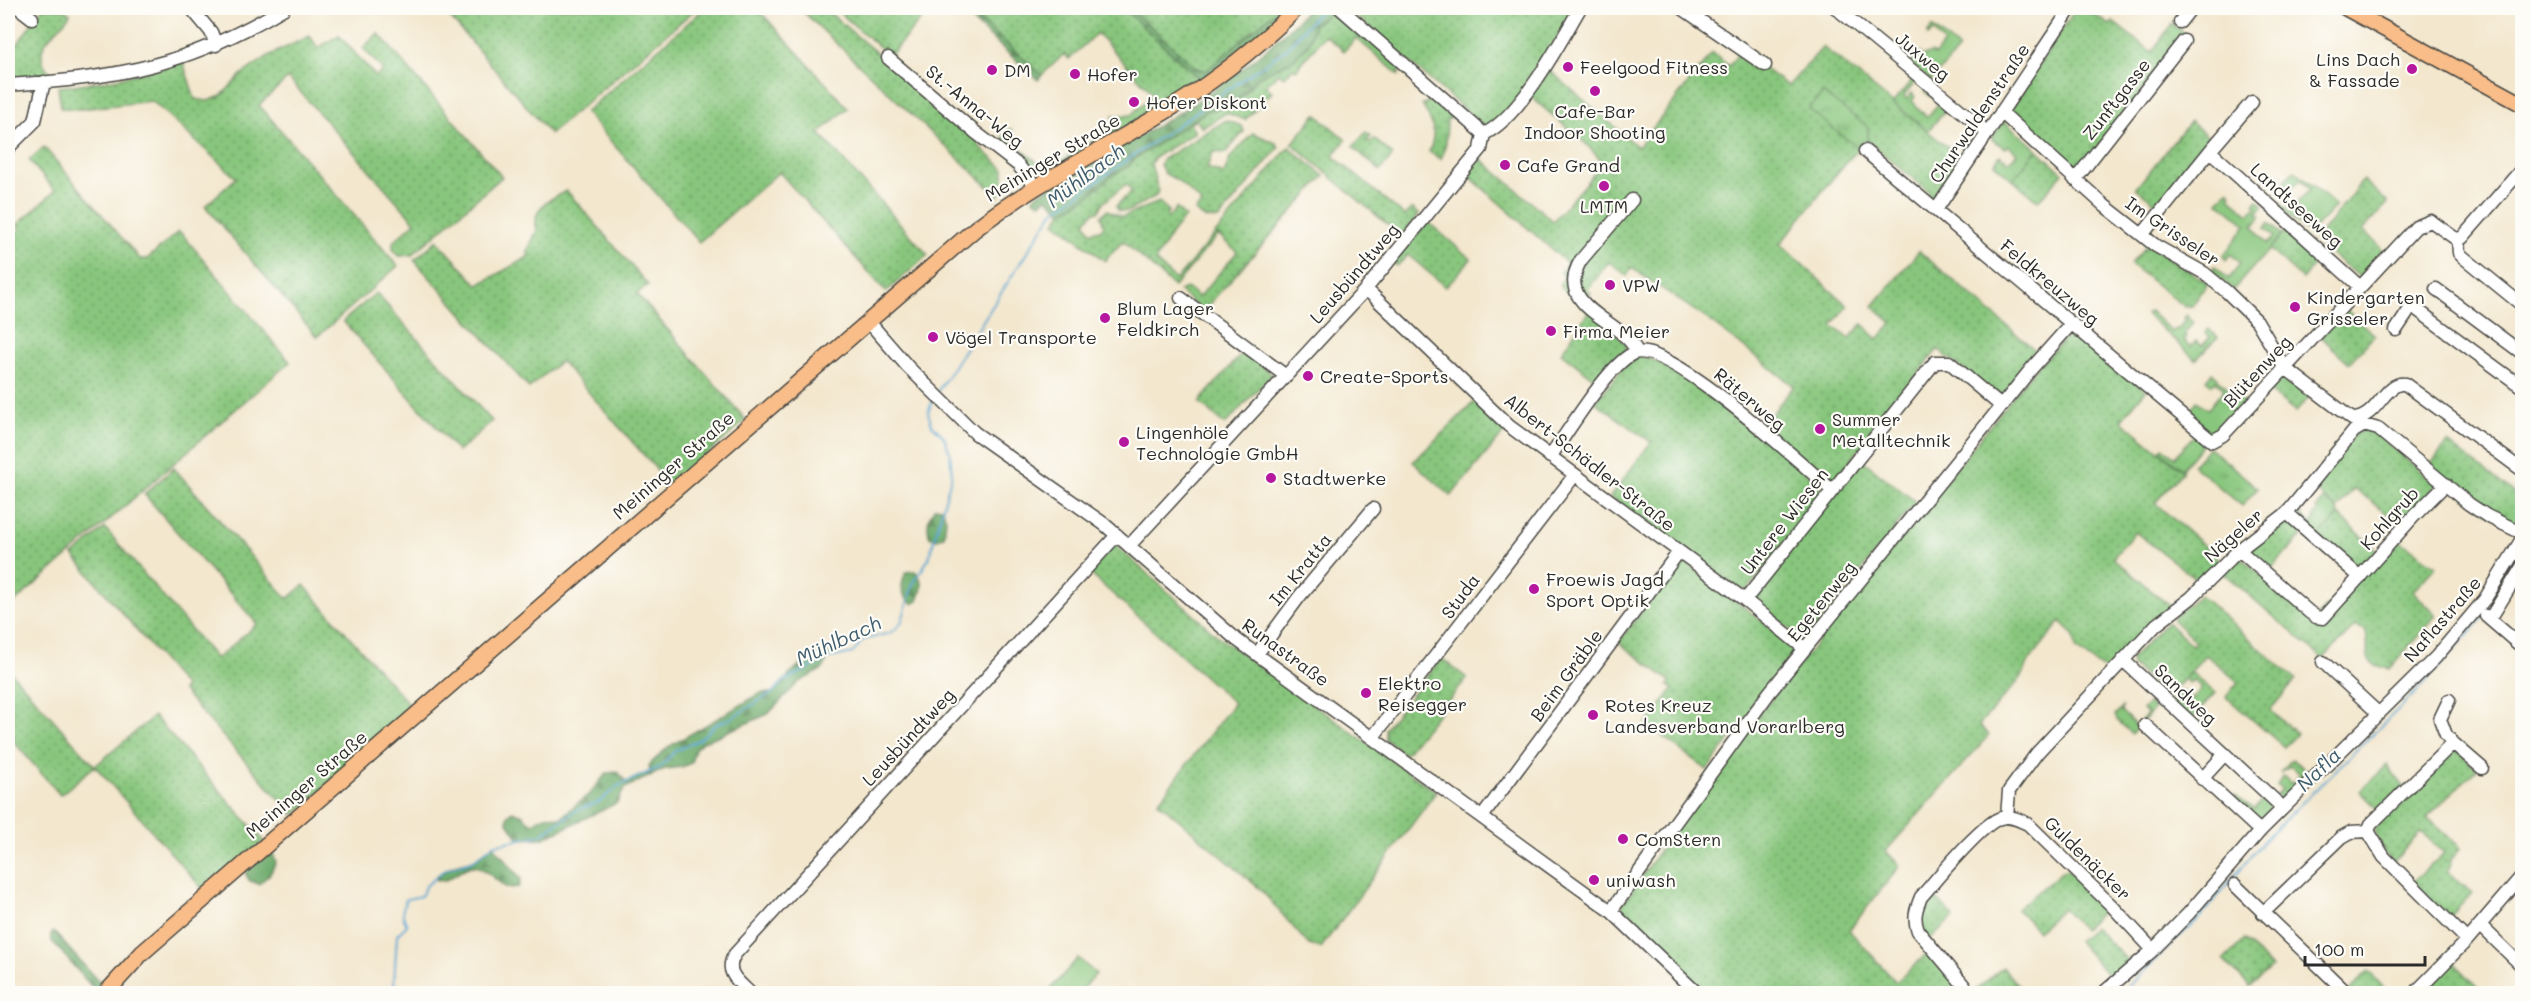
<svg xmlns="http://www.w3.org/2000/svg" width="2530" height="1001" font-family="Mali,sans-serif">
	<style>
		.grass { fill: url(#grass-dots); stroke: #5a7854; stroke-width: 1.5 }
		.forest { fill: url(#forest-firs); stroke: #4c6b4c; stroke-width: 1.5 }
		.park { fill: url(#park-tufts); stroke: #5a7854; stroke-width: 1.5 }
		.garden { fill: #88c67d; stroke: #5a7854; stroke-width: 1.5 }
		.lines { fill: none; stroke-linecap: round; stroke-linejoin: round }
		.stream { stroke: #58a5d1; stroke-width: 2 }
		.minor-casing { stroke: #494743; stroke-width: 15 }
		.major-casing { stroke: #494743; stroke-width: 18 }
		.minor { stroke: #fff; stroke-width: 12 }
		.major { stroke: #f8bd88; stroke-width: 15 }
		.poi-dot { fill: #b5179e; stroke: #fdfcf7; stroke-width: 2 }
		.labels { text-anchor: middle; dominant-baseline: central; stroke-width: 4.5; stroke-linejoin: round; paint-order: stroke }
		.street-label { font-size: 18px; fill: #2b2b2b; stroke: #fdfcf7 }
		.poi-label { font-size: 18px; fill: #2b2b2b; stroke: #fdfcf7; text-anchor: start }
		.water-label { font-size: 20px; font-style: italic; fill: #3d5c6d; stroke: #fdfcf7 }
	</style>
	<defs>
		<pattern id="grass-dots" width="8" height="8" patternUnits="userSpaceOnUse" patternTransform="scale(1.5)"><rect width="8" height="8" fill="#88c67d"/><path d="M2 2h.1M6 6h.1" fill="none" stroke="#6fa167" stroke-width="1.8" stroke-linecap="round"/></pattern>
		<pattern id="forest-firs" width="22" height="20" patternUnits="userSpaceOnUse" patternTransform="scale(1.5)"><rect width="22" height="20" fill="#6eab6c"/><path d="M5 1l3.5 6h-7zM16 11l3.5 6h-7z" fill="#5b8b59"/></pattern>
		<pattern id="park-tufts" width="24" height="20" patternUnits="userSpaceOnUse" patternTransform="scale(1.5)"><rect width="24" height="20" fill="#88c67d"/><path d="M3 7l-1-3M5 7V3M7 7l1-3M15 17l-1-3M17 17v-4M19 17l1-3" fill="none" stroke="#6fa167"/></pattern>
	</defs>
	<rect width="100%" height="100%" fill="#fdfcf7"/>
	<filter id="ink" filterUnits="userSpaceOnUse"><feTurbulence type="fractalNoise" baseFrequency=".0167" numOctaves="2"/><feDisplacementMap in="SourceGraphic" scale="12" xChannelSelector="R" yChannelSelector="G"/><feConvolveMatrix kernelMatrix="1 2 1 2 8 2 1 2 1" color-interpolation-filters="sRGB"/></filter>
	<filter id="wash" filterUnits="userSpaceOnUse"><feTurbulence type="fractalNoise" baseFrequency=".008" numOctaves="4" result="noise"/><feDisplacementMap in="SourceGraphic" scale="24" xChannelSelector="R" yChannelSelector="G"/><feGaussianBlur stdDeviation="1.35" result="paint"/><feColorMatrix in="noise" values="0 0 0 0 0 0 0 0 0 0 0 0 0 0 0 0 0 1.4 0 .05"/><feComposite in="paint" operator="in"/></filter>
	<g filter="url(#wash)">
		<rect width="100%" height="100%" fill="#f3e7ce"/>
		<!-- grass -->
		<path class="grass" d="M42,8h21l7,6c-9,17 -38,29 -25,52 2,4 7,7 10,11l-47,2v-41l9,7z
			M442,8h255l-147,126z
			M705,8h52l91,100 -29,25 109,122 -42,37 -107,-120 -80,70 -114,-130z
			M799,8h25l149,127 8,13 23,21v19l-6,8z
			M834,8h96l-40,48z
			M967,8h156l79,73 -155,92c-18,3 -54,-27 -41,-45l7,2 -5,8 35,29 4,-5 18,-3 17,-16 4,4 28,-26 -1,-5 18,-1 22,-21 -56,-61 -28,26 -5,-5 -22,21z
			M1129,8h150l-73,63 -10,-3z
			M1347,8h229c-20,29 -56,104 -87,118l-9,-3z
			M2076,8h8l26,17 3,-3 39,30 20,-29 14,12 -109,139 -69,-61z
			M1335,10l65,55 -1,10 -43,-37 -12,13 -19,-16 -29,35 -3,-2 -9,9 -6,-4 -12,13 6,6 -27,28 -19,-7 -24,15 -6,-8 -6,4 5,8 -41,26 -3,6 7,26 -2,6 -27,15h-10l-3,-5 16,-15 -6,-7 -23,19 -4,8 -5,1 -9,10 6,10 9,-2 4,-4 -3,-10 6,-6 15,7 37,-15 10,9 -3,3 3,3 7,-9 9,9 -13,16 -17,28 21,19 113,-133 35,29 -121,135 -24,-20 8,-3 12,9 38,-45 -19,-17 -44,52 -51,-46 -18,20 -50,-39 7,-10 24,-14 25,-22 18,-10 5,-7 73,-48 19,-5 18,-11 12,-17 37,-18 16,-16 5,-20z
			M378,33l124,144 -90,78 -13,1 -6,-7v-7l22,-20 -127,-144 -29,27 139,161 -81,71 -112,-131 31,-28 -84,-77 -71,8 -20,-1 -3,-21 54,-7 71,-18 12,37 13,2 13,-5 21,-22 28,-19 40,-19 8,12 21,-13 37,42 7,-7 -20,-22z
			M1823,47l142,114 -18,22 -6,-1 -6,10 5,5 -7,4 -6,-2 3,-6 -62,-52 -21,20 -67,83 68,62 -16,19 17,14 13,-15 16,15 14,-16 -19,-17 46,-55 121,103 -34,40 -6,2 -12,-5 -50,-42 -101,128 -7,2 -69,-52 33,-41 -87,-67 -77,-52 1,2 -4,7 -18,-14 -22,28 4,3 -5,6 40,46v7l-26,31 -39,-30 27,-41 -29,-27 6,-8 -4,-4 6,-10 -98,-87 11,-18 73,63 50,-58 -17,-19 -56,-48 18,-27 90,78 74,-94 17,13 11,-15 48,35z
			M1435,97l17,14 2,7 -7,1 -1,24 -5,16 -12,-7c9,-22 2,-31 -7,-47z
			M1316,114l30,26 -13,16 72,60 7,-8 7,6 -18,22 -109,-92z
			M1226,120l16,6 2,5 -18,22 -13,-1 -6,16 17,6 6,-16 23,-25 23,10 3,4 -60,72h-13l-11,-8 7,-8 -25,-23 -12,-6 -5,-9 3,-6z
			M2190,121l23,20 -53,66 -24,-19z
			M1366,132l5,4 -4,5 2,2 5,-4 19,16 -13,16 -27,-24z
			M44,147l96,112h7l31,-27 4,2 108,128 -282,246v-357l4,-4 -4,-6 12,-12 -3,-4 38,-34 -26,-31z
			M2037,149l26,24 -25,28 -25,-21z
			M2363,180l25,23 -25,27 23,23 -25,25 -46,-37z
			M567,191l81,94 -11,9 109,126 -75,66 -110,-125 -32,27 -115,-128 23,-20 41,45 50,-28v-7l9,-20c-6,-21 11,-31 30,-39z
			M1428,222l43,37 -25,28 -38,-32 -11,11 -5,-3z
			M2290,227l32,29 -20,23 -33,-30z
			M2146,246h4l58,37 -16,23 -7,1 -55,-43z
			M376,293l116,128 -34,31 -115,-131z
			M2344,308l31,27 -26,28 -30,-28z
			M2072,331l74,59 -25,30 62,51 -28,32 68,59 -24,19 -64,-49 -22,26 59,50 -66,63 -30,-22 -2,-12 -13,-16 -31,39 -9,18 -42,47 10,10 -103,116 14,15 -51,64 47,52 33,-30 39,41h-264l-80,-77 -2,-11 90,-131 323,-405z
			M1244,351l32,27 -1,2 -5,-4 -45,49 -26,-23z
			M1639,356c36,3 153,101 182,130l1,9 -74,94 -8,1 -130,-93 41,-55 -56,-40 33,-40z
			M2283,372l30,21 -17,19 -29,-23z
			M1476,400l31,29 -56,67 -38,-34z
			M2370,429l67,56 -37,39 -46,-36 -17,21 -25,-22 45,-55z
			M2448,443l74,56v24c-24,8 -74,-41 -93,-57z
			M1861,459l55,43 -108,135 -8,1 -45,-37v-7z
			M174,468l114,131 16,-14 110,125 -121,105 -111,-125 3,-3 -112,-132 32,-27 111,131 41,-35 -113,-130z
			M2339,515l39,36 -14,17h-6l-40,-30z
			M2286,520l5,1 14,12 -37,40 -21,-20 1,-5z
			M2399,540l37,26 -23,25 23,24 -46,54c-35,-5 -17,-20 -25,-39l-10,-4 -32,33 -101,-87 18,-15 73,62z
			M1114,544l107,95 215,153 -115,156 -12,-3 -48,-55 -103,-88 76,-99 -148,-133z
			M1681,562l6,2 104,79 4,10 -88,117 -61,-46 27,-35 -5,-4 2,-4 -52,-39z
			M2200,595l96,85 -26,30 27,24 -13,13 -58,-50 12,-15 -32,-27 -37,41 -37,-31 -1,-6 36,-37 25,23 4,-3 -23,-22v-3z
			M1441,658l26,20 -62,76 -20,-15v-10z
			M8,669l87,97 59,-50 110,125 -59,51 -110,-126 -35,29 -52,-60z
			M2457,749l20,20 -50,48 34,31 -11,13 2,2 -5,8 25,22 -23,25 -36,-36 31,-29 -23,-21 -28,30 -10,-11 -9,-22 74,-77z
			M2387,765l17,22 -25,24 -19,-20z
			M2064,870h4l38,36 -1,3 -22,20 -20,-21 -25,23 -21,-22z
			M1930,892l24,25 -27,24 -9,-23z
			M2094,927l36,36 -18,17 -34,-39z
			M2244,940l27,27 -21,20 -26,-27z
			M2454,962l29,31 -61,1z
			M2003,967l21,26 -51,-1z
			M2368,971l21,22 -41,-1z"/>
		<!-- forest -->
		<path class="forest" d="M958,8h9l75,67 -4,5z
			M1123,8l8,1 65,59 10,3 73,-63h9l-86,73z
			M1309,8h18l5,4 -18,12 -5,20 -16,16 -37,18 -21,24 -28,9 -73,48 -5,7 -18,10 -25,22 -24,14 -15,-14 -7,5 -7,-4 1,-3c97,-55 199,-105 275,-188z
			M935,507l7,1 4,11 -2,17 -6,3 -8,-2c-4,-11 -2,-21 5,-30z
			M915,571c10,11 8,17 3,30l-6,3c-12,-10 -12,-19 -6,-32z
			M826,649l5,3 -8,17 -24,13 -31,32 -67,29 -6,6 -4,14 -9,4 -17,2 -32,15 -8,4 -8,15 -73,35 -25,1 -12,-18 1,-6 5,-4 10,4 8,9c11,-6 14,-12 29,-6l29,-24 18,-21 11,-1 8,10 24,-10 -1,-7 19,-18 93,-54h11c16,-16 32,-37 54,-44z
			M493,845l28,34 -2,8 -12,1c-9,-6 -19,-17 -29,-21 -14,-6 -27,18 -41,13l-1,-4 16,-10 22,-6z
			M264,853l9,1 3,8 -6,12 -11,10 -9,-3 -4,-6 1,-7z
			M54,932l44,49 5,-1 17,-21 7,-4 5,2 -32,36h-3l-46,-53v-6z"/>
		<!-- park -->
		<path class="park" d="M1823,93l45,34v12l-10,9 -49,-39z
			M2209,447l49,41 -16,18 -49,-41z"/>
		<!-- garden -->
		<path class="garden" d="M1932,27l27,22 -28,32 -20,-18 7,-11 6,4 7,-3 4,2 9,-12 -11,-12 -5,5 -1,-2z
			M1914,77l3,3 -13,16 3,3 5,-6 3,4 -3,4 15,16 12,-14 -14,-11 2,-5 22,19 -21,25 -35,-28z
			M2004,121l33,28 -24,31 -19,-16 6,-9 9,7 8,-9 -9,-8 -3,3 -14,-9z
			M2295,170l41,36 -27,28 -39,-35 3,-1 17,13 20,-22 -9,-10 -10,10 -7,-8z
			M2228,190l4,4 -2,3 19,17 8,-7 -3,-3 4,-4 6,5 -7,8 4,3 -8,10 14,18 7,-7 -9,-9 4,-5 13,12 -49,55 -21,-19 2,-5 15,13 11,-16 -9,-9 -5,6 -3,-4 23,-31 -28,-24z
			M2150,311l22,21 3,-3 2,1 9,-10 -2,-2 3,-3 6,8 -8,10 2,3 -3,4 7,6 5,-5 6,5 8,-9 -5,-4 4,-4 9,8 -22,23 -50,-46z
			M2212,373l34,32 -32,33 -29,-22 12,-15 11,8 16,-20 -8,-8 -4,4 -6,-5z
			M2195,434l8,10 -21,25 -22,-18 3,-3 12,9z
			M2324,499l13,10 2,6 -21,23 -24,-26 6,-11 4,3 -5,8 11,12 5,-5 -2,-2 5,-6 -2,-2z
			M2191,672l24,21 -25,28 -18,-19 10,-11 10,8 10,-11 -9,-8 -4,3 -5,-4z
			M2160,702l-28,32 -15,-14 -2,-5 8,-9 -2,5 15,15 11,-12 -5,-5 7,-6 5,5z
			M2292,759l18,15 -28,26 -7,-4 7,-7 -5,-4 6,-9 9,8 8,-10 -9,-8 -11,7z
			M2263,794l13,14 -16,16 -29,-23 4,-5 19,13 9,-10 -2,-2z
			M1078,958l18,16 -17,19h-32z"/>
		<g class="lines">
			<!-- stream -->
			<path class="stream" d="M938,391l115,-179 233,-163 36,-41
				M2518,563l4,-8
				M403,994l-9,-11 3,-48 10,-10c-5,-8 -6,-19 0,-26l14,-3 5,-10 18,-16 30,-10 19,-15 47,-10 35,-24 24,-9 19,-16 42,-19 15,-16 25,-12 15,-14 16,-7 41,-25 12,-12 45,-23 24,-5 10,-13 27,-7 7,-5 5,-7 11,-37 16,-26 23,-84 -2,-21 -6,-16 -12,-12 -4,-12 5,-14
				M2120,994l79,-76 69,-82 149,-145 66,-73"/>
		</g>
	</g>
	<g filter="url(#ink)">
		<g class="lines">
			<defs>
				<path id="minor" d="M19,8l13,10
					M191,8l20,24 5,13
					M1340,8l144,126
					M1682,8l83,57
					M1836,8l152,125
					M2180,22l11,-14
					M888,58l87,74 43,33 17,21
					M8,85c110,-7 180,-19 276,-77
					M2001,112l104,94 51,40 48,27 23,19 30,29 27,46 68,52c26,0 32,-38 53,-35l117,86
					M1484,134c36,-17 76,-91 96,-126
					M8,148l27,-27 9,-39
					M1865,151l347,290 11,-6 193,-208 15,-6 25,18 6,-1 60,-69
					M2210,151l42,-49
					M2075,180l109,-139
					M1632,200l-51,60c-29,48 42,59 56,92
					M1936,210l135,-202
					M2142,235l68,-84 149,135
					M2458,239l1,14 4,4 59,48
					M1366,289l143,137 236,174 60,49
					M2436,289l86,64
					M1181,298l105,78
					M869,322l39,45 67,66 129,91 133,116 374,271 87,83
					M2396,330l16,-24 110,81
					M1550,457c18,-25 57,-90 82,-103 33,-18 171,112 200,136
					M2287,513l73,64
					M1129,546l237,-257 115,-140 3,-15
					M2239,550l70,62 7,5 7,1 90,-101 33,-33
					M1745,600l190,-238h14l52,44
					M2486,616l36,31
					M2490,619l32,-52
					M1257,654l42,-57 74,-88
					M2123,660l160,148
					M2323,662l55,51
					M2145,725l115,106
					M1373,737l201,-261
					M2453,743l29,25
					M2202,779l22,-24
					M1482,817l196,-264
					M2007,817l2,-26 28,-38 119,-128 35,-27 48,-48 48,-37 67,-82 10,-6 14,4 91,75 18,12 35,17
					M2368,831l16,26 83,83
					M2235,885l113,109
					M1611,911l158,-218 263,-325 40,-45
					M2263,913l79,-76 9,-5 17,-1 3,-7 82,-81 -7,-8 -6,-16 9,-19
					M2480,925l42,41
					M751,994c-12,-12 -28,-22 -16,-40l382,-419
					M1971,994l-53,-63c-5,-13 -2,-22 3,-34 15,-17 62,-75 80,-79 9,-3 19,2 27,6l84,82 41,44
					M2102,994l51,-44 36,-37 71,-82 176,-174 49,-58 37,-60
					M2414,994l53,-54 55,-64"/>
				<path id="major" d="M2346,8l176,96
					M105,994l37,-41 833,-724c56,-43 118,-74 178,-110 53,-31 101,-68 144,-111"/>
			</defs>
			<!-- minor casing -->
			<use href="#minor" class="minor-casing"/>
			<!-- major casing -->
			<use href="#major" class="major-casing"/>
			<!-- minor -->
			<use href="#minor" class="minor"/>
			<!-- major -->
			<use href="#major" class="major"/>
		</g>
	</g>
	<!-- markers -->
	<g class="poi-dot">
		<circle cx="1568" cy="67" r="6"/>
		<circle cx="2412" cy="69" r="6"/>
		<circle cx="992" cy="70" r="6"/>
		<circle cx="1075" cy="74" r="6"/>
		<circle cx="1595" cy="91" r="6"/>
		<circle cx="1134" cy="102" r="6"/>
		<circle cx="1505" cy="165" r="6"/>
		<circle cx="1604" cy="186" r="6"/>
		<circle cx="1610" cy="285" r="6"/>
		<circle cx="2295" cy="307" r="6"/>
		<circle cx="1105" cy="318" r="6"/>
		<circle cx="1551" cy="331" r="6"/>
		<circle cx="933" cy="337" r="6"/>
		<circle cx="1308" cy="376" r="6"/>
		<circle cx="1820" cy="429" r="6"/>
		<circle cx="1124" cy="442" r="6"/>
		<circle cx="1271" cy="478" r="6"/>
		<circle cx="1534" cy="589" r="6"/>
		<circle cx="1366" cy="693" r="6"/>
		<circle cx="1593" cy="715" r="6"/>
		<circle cx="1623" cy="839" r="6"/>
		<circle cx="1594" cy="880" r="6"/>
	</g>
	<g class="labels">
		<!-- street labels -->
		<g class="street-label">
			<text transform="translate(1923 56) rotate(40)">Juxweg</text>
			<text transform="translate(2116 99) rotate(-52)">Zunftgasse</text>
			<text transform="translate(975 106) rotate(39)">St.-Anna-Weg</text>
			<text transform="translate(1979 113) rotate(-56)">Churwaldenstraße</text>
			<text transform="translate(1052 157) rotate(-31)">Meininger Straße</text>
			<text transform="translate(2297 205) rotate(42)">Landtseeweg</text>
			<text transform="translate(2173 231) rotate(34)">Im Grisseler</text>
			<text transform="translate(1354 273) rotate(-49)">Leusbündtweg</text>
			<text transform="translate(2050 282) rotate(40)">Feldkreuzweg</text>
			<text transform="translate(2257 371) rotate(-47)">Blütenweg</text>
			<text transform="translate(1750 399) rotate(40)">Räterweg</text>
			<text transform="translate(1590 462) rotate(38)">Albert-Schädler-Straße</text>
			<text transform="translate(673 465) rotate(-41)">Meininger Straße</text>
			<text transform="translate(2389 518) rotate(-48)">Kohlgrub</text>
			<text transform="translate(1784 521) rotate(-52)">Untere Wiesen</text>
			<text transform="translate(2233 535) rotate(-41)">Nägeler</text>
			<text transform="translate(1300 569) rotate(-51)">Im Kratta</text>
			<text transform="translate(1460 596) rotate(-53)">Studa</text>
			<text transform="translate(1821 601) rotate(-51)">Egetenweg</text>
			<text transform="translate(2442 619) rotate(-49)">Naflastraße</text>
			<text transform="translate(1286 652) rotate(36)">Runastraße</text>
			<text transform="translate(1566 675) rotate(-54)">Beim Gräble</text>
			<text transform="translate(2186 694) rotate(44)">Sandweg</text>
			<text transform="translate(908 737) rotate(-47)">Leusbündtweg</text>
			<text transform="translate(306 784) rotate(-41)">Meininger Straße</text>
			<text transform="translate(2088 858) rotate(44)">Guldenäcker</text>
		</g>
		<!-- poi labels -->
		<g class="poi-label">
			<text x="2400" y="59" text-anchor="end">Lins Dach<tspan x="2400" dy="21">&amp; Fassade</tspan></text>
			<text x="1580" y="67">Feelgood Fitness</text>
			<text x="1004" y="70">DM</text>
			<text x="1087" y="74">Hofer</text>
			<text x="1146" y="102">Hofer Diskont</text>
			<text x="1595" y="111" text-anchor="middle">Cafe-Bar<tspan x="1595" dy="21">Indoor Shooting</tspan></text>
			<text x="1517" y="165">Cafe Grand</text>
			<text x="1604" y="206" text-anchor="middle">LMTM</text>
			<text x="1622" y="285">VPW</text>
			<text x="2307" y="297">Kindergarten<tspan x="2307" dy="21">Grisseler</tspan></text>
			<text x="1117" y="308">Blum Lager<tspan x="1117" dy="21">Feldkirch</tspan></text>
			<text x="1563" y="331">Firma Meier</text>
			<text x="945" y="337">Vögel Transporte</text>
			<text x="1320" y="376">Create-Sports</text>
			<text x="1832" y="419">Summer<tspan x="1832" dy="21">Metalltechnik</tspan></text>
			<text x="1136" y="432">Lingenhöle<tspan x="1136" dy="21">Technologie GmbH</tspan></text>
			<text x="1283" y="478">Stadtwerke</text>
			<text x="1546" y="579">Froewis Jagd<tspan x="1546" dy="21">Sport Optik</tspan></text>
			<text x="1378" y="683">Elektro<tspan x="1378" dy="21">Reisegger</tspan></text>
			<text x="1605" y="705">Rotes Kreuz<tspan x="1605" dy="21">Landesverband Vorarlberg</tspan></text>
			<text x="1635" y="839">ComStern</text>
			<text x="1606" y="880">uniwash</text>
		</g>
		<!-- water labels -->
		<g class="water-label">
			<text transform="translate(1085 175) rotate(-37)">Mühlbach</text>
			<text transform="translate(838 640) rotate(-25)">Mühlbach</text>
			<text transform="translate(2318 769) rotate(-44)">Nafla</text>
		</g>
	</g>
	<!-- margin -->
	<rect width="2530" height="1001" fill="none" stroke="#fdfcf7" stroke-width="30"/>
	<!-- scale -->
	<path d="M2305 956v9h120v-9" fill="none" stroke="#2b2b2b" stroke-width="3"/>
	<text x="2314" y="956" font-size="18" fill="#2b2b2b" stroke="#fdfcf7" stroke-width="4.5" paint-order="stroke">100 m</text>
</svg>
